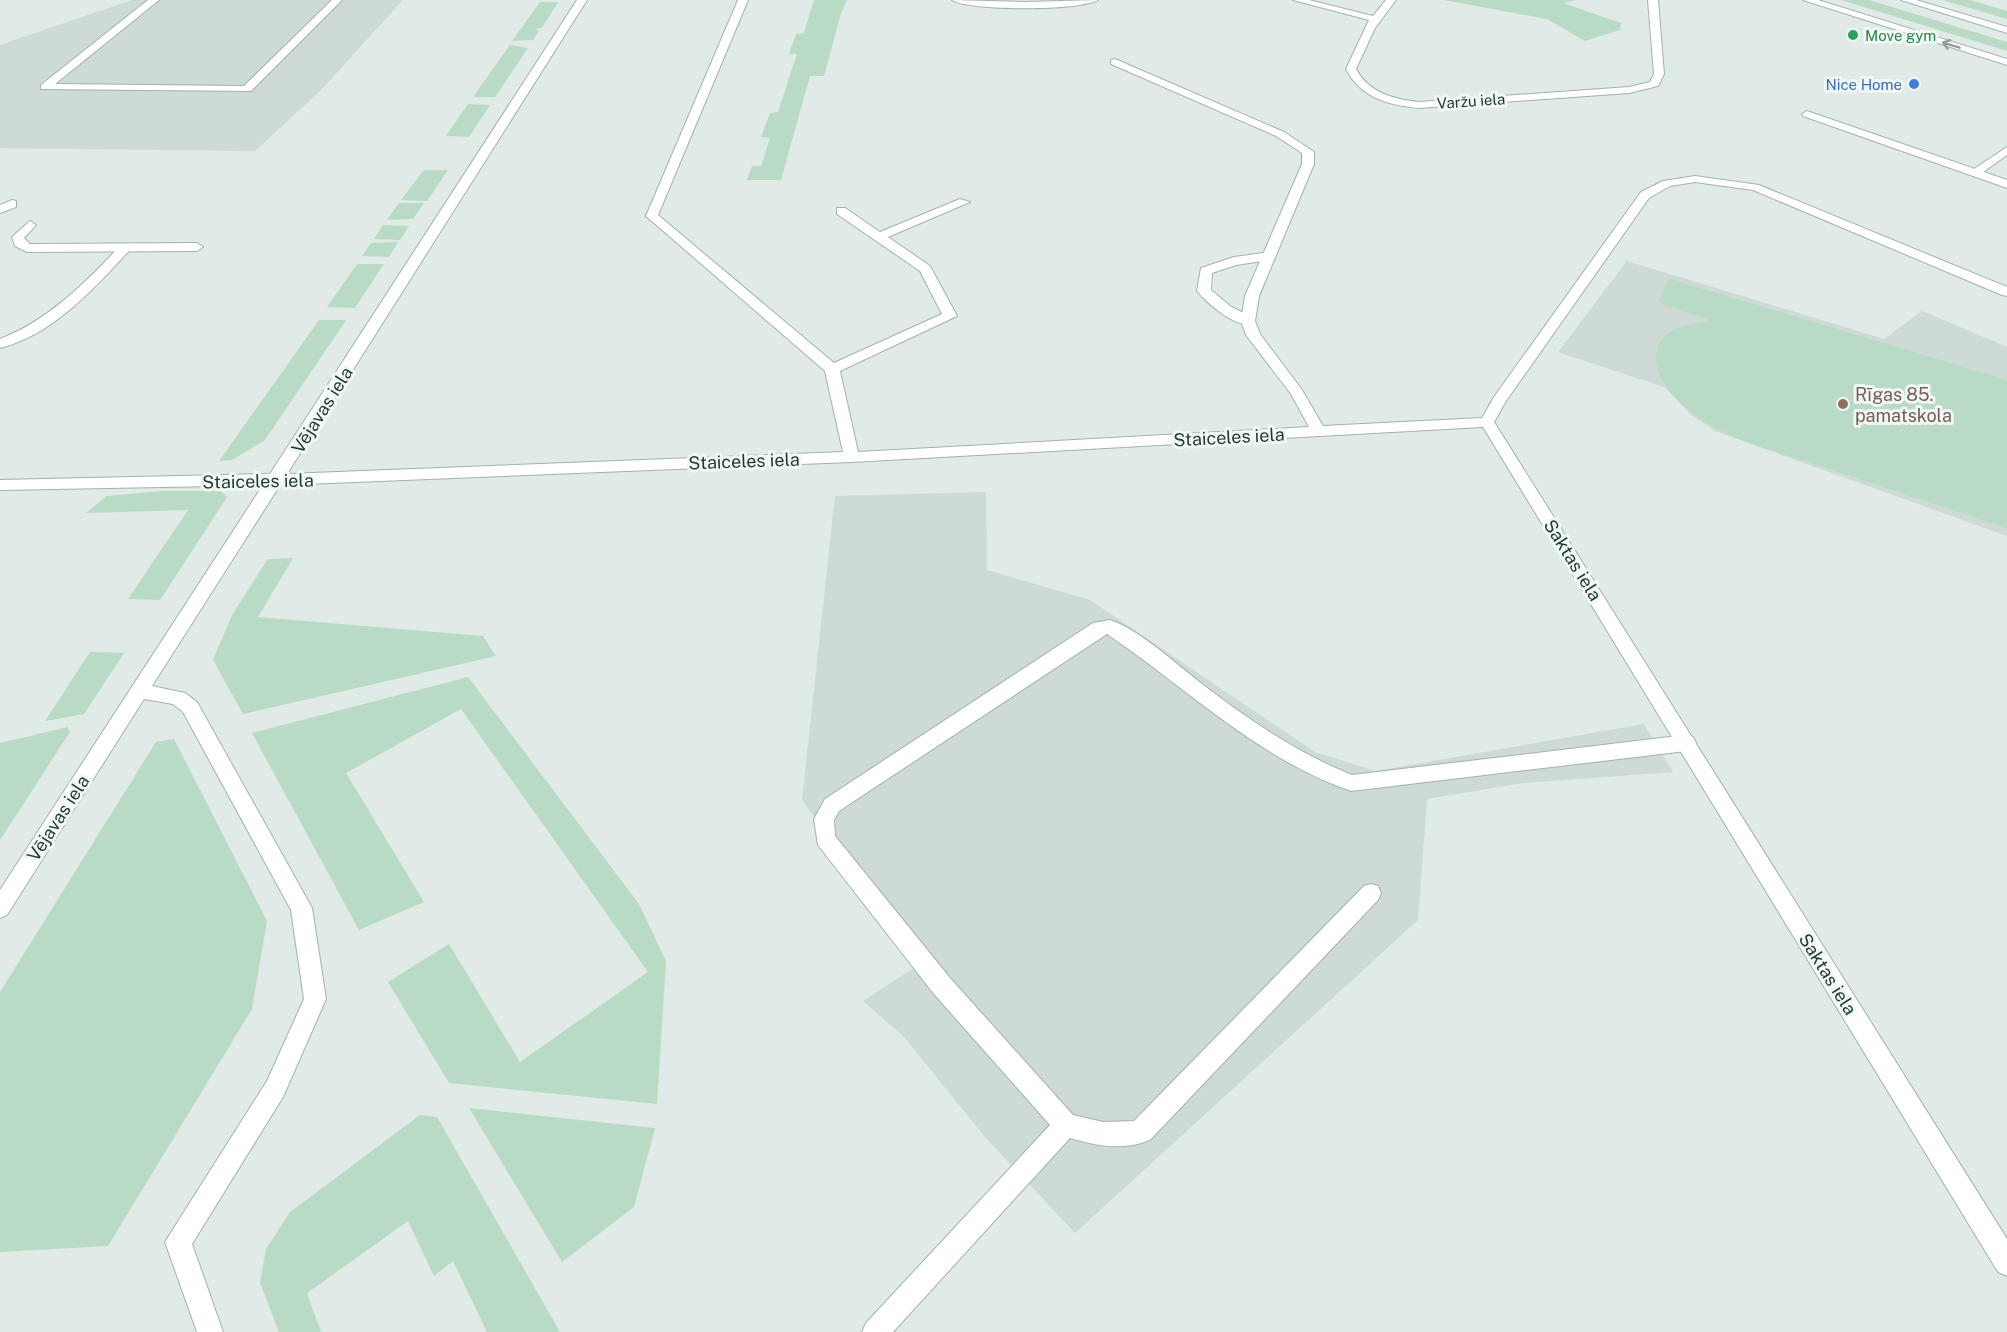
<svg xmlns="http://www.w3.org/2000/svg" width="2007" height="1332" font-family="'Public Sans',sans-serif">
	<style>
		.built { fill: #cedad5 }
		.green { fill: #b9dbc5 }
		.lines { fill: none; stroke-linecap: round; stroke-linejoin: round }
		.lane-casing { stroke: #a3b2ad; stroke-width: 2 }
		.street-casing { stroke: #a3b2ad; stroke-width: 2 }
		.secondary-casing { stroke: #9fb6af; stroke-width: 2 }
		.lane { fill: #fff; fill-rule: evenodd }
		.street { fill: #fff; fill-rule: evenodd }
		.secondary { fill: #fff; fill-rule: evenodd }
		.oneway { stroke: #909c9a }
		.leisure-dot { fill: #2e9e5b; stroke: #f0f7f4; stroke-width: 2 }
		.shop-dot { fill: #3f7fe0; stroke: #f0f7f4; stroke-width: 2 }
		.education-dot { fill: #8d6e63; stroke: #f0f7f4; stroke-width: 2 }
		.labels { text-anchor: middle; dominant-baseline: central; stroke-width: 6; stroke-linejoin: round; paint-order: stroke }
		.far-leisure-label { font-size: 15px; fill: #27864d; stroke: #f0f7f4; text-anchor: start }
		.far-shop-label { font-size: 15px; fill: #366cbe; stroke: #f0f7f4; text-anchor: end }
		.far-street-label { font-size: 15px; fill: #213a35; stroke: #f0f7f4 }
		.education-label { font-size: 18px; fill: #785e54; stroke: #f0f7f4; text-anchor: start }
		.street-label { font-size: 18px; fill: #213a35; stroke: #f0f7f4 }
	</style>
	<rect width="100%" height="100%" fill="#e0eae6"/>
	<!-- built -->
	<path class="built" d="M132,0h271l-83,91 -65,60 -255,-3v-103z
		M1627,261l257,78 38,-28 85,36v189l-292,-105 -25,-17 -26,-27 -106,-35z
		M986,492l1,78 103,30 225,152 61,19 268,-47 29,48 -150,11 -96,16 -9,121 -343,313 -90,-96 -81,-100 -41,-36 57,-37 -118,-164 33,-304z"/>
	<!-- green -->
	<path class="green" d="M814,0h33l-6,13 -17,63h-14l-29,104h-34l5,-14h9l9,-28 -9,-1 9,-24 8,-1 19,-58h-8l7,-20 8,-1z
		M1444,0h133l-14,3 58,20 -1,7 -35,11 -38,-22z
		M1841,0h28l138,42v9z
		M1942,0h28l37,11v8z
		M540,2h18l-16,26 -7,1 4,2 -6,9 -21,1z
		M510,45l18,3 -33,49h-22z
		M468,104l22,1 -21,32 -23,-1z
		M424,170h24l-21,31 -26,-1z
		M399,203h25l-11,16 -26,1z
		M383,225l26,1 -9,14 -26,-1z
		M398,242l-9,15 -27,-1 9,-13z
		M357,264h27l-29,44 -28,-1z
		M1670,279l337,101v148c-62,-21 -125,-41 -187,-62 -33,-11 -68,-20 -99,-35 -26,-13 -83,-55 -60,-90 9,-15 34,-16 49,-21l-52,-18z
		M319,320h27l-81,120 -33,20 -13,1z
		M161,491h60l6,6 -67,103 -32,-1 60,-89 -102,3 21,-17z
		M293,558l-35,59 225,19 13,20 -253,58 -30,-54 19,-45 36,-56z
		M90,652l34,1 -40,61 -39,7z
		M468,677l171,227 27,57 -9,143 -208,-21 -61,-101 61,-38 71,118 128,-90 -187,-263 -115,64 78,129 -65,28 -107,-197z
		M68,727l2,5 -70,108v-97z
		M174,739l93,182 -15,88 -144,237 -108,6v-260l156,-250z
		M469,1108l186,20 -21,79 -72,55z
		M420,1115l17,2 123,215h-73l-34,-71 -19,15 -26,-55 -101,72 14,39h-42l-19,-49 6,-34 24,-37z"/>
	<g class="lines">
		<defs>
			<path id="lane" d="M148,0h11l-104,84 189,2 88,-86h10l-91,91 -210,-2v-4z
				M1803,0h15l189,59v6z
				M2007,147v8l-28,20h-8v-4z
				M12,200l4,1v6l-16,6v-8z
				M30,221l6,4 -12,13 6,6 167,-1 6,4 -6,4 -170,1 -12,-6 -3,-9z
				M1271,252l4,1v6l-39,6 -24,8 -1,17 19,16 23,12v6c-18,4 -45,-20 -56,-33l4,-23 33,-11z
				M1110,620c28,9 64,42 88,61 48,37 97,71 154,94l334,-40 7,2 3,6 -3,6 -7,2 -335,40c-93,-32 -164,-103 -244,-157l-268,177 -5,9 1,16 115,142 123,137 30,7 31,-1 230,-235 7,-2 7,2 3,7 -3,7 -228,240c-28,11 -52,6 -80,-2l-177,194h-31l4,-9 184,-198 -116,-131 -116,-149 -4,-26 11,-20 268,-176z"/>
			<path id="street" d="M577,0h10l-300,474 556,-22 -18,-81 -179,-155 92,-216h10l-90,215 176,148 108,-49 -22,-43 -83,-57v-6h8l35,24 80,-33 10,3 -82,35 42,29 27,50 -117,55 18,81 451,-25 -18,-33 -45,-59 -5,-14 4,-25 57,-132v-11l-26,-17 -165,-72v-4l4,-1 169,73 30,20v12l-55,132 -4,25 5,13 42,56 21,36 159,-8 12,-21 147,-205 22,-11 32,-5 64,9 248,102v9l-5,-1 -249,-105 -58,-8 -25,4 -21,12 -143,203 -12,21 513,817v37l-9,-4 -515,-845 -631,35 -572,23 -128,201 33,7 12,9 115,206 14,91 -43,98 -91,147 31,88h-26l-32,-90 102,-161 37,-82 -13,-89 -108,-198 -10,-8 -29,-5 -137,216 -7,3v-28l263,-405 -263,5v-10l270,-6z
				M952,0l73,2 73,-2c-17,11 -130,11 -146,0z
				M1293,0h16l64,16 13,-16h10l-21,28 -19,41c13,24 37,30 63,33l210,-15 21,-5 4,-8 -6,-74h10l6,74 -6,12 -29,7 -210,15c-31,-3 -58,-10 -73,-39l23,-49z
				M1807,111l200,69v8l-204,-72 -1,-2z
				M125,244l4,1v6c-36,38 -76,84 -129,97v-9c49,-19 85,-56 121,-94z"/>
			<path id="secondary" d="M1901,0h15l91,27v6z"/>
		</defs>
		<!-- lane casing -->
		<use href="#lane" class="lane-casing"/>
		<!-- street casing -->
		<use href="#street" class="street-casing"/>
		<!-- secondary casing -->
		<use href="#secondary" class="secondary-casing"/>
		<!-- lane -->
		<use href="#lane" class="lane"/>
		<!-- street -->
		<use href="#street" class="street"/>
		<!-- secondary -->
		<use href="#secondary" class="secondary"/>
	</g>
	<!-- one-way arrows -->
	<defs><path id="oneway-shaft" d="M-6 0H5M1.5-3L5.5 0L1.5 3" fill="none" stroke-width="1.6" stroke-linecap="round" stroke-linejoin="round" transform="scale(1.5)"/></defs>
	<use class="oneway" href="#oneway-shaft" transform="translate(1951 45) rotate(-163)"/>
	<!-- markers -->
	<circle class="leisure-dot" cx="1853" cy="35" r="6"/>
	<circle class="shop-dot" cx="1914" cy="84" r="6"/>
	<circle class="education-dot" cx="1843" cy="404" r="6"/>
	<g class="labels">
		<!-- far-leisure labels -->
		<g class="far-leisure-label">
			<text x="1865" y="35">Move gym</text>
		</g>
		<!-- far-shop labels -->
		<g class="far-shop-label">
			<text x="1902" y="84">Nice Home</text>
		</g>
		<!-- far-street labels -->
		<g class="far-street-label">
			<text transform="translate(1471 101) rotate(-4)">Varžu iela</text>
		</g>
		<!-- education labels -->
		<g class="education-label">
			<text x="1855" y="394">Rīgas 85.<tspan x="1855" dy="21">pamatskola</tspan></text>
		</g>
		<!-- street labels -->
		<g class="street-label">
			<text transform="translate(322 410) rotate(-58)">Vējavas iela</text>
			<text transform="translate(1229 437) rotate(-3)">Staiceles iela</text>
			<text transform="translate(744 461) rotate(-2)">Staiceles iela</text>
			<text transform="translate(258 481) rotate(-1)">Staiceles iela</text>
			<text transform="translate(1573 560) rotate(58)">Saktas iela</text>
			<text transform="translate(58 818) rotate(-57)">Vējavas iela</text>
			<text transform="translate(1828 974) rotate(58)">Saktas iela</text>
		</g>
	</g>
</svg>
